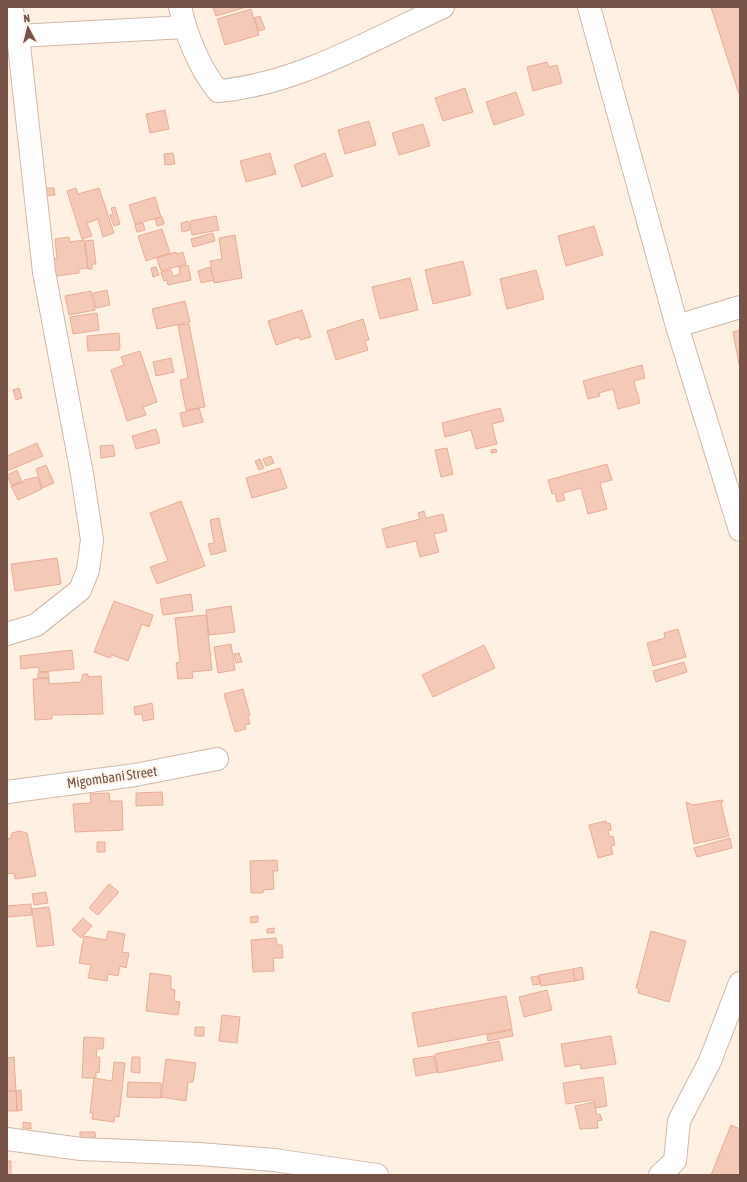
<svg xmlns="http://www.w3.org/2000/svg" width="747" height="1182" font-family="'Asap Condensed',sans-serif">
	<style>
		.building { fill: #f5c9b8; stroke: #e9ad97 }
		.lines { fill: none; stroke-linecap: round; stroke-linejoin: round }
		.minor-casing { stroke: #d2b8ab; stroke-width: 24 }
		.minor { stroke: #fff; stroke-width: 22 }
		.labels { text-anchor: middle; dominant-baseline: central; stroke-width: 4; stroke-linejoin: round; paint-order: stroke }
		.street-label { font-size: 14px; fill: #775347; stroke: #fff4ea }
	</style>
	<rect width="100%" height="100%" fill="#fef0e2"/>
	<!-- building -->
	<path class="building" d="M213,7h34l-31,9z
		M711,7h29v87h-1z
		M251,9l8,26 -34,10 -8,-26z
		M260,16l5,13 -6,2 -5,-13z
		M547,62l2,5 8,-2 5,18 -29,8 -6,-24z
		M465,88l8,24 -30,9 -8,-23z
		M516,92l8,23 -30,10 -8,-23z
		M165,110l4,19 -19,4 -4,-19z
		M369,121l7,24 -31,9 -7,-24z
		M423,124l7,22 -31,9 -7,-22z
		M173,153l2,11 -10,1 -1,-11z
		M270,153l6,21 -30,8 -6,-21z
		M325,153l8,23 -31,11 -8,-22z
		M42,188h12l1,7 -13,1z
		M76,188l2,6 21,-6 15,45 -11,4 -5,-18 -11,4 5,13 -10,3 -15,-48z
		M155,197l6,20 -26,7 -6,-19z
		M115,207l5,17 -6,2 -4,-11 3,-1 -2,-6z
		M216,216l3,14 -27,5 -2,-14z
		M162,217l2,7 -7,2 -2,-7z
		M188,221l2,9 -8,2 -1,-9z
		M143,223l2,7 -8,2 -2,-7z
		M594,226l9,29 -37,11 -8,-30z
		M162,229l8,24 -24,8 -8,-25z
		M213,233l2,8 -22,6 -2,-8z
		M235,235l7,43 -28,5 -4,-22 12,-2 -3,-21z
		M69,237l1,5 14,-2 4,28 -9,1v4l-23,3 -2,-17 3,-1 -2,-19z
		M93,240l3,24h-4v5h-4l-3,-28z
		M176,252v2l7,-2 3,12 -25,7 -4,-13z
		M463,261l8,34 -38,9 -8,-34z
		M188,265l3,15 -23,5 -1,-5 -3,1 -3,-9 10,-2 2,6 7,-2 -1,-7z
		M156,267l3,8 -6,2 -2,-9z
		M210,267l4,13 -13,3 -3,-12z
		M536,270l8,29 -37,10 -7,-30z
		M410,278l8,32 -38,9 -8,-32z
		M107,290l3,15 -14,3 -3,-15z
		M91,291l4,19 -26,5 -4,-19z
		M185,301l5,21 -33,7 -5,-20z
		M302,310l9,27 -11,3 -1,-3 -23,8 -8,-24z
		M97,313l2,17 -26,4 -3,-17z
		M363,319l6,21 -4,1 3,9 -32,10 -9,-29z
		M189,324l16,83 -19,3 -6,-30 8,-2 -10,-53z
		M740,330v34h-1l-6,-32z
		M119,333l1,15 -1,2 -31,1 -1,-15z
		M140,351l17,51 -14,5 3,8 -19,6 -16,-51 13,-5 -3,-8z
		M171,358l3,14 -18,4 -3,-14z
		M642,365l3,13 -11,3 6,22 -22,6 -5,-20 -14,4 1,3 -12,3 -5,-18z
		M19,388l3,10 -6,2 -3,-10z
		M199,408l4,14 -20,5 -3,-14z
		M500,408l4,13 -12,3 5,20 -21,5 -5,-19 -26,7 -3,-14z
		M156,429l4,14 -24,6 -4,-13z
		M37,443l6,13 -36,15v-15z
		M113,445l2,11 -14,2 -1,-12z
		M447,448l6,26 -12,3 -6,-27z
		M496,449l1,3 -6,1v-3z
		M271,456l3,7 -8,3 -3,-7z
		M260,459l4,9 -5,2 -4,-9z
		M607,464l5,16 -12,3 7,26 -19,5 -7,-26 -18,5 2,7 -8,2 -2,-9 -3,1 -4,-14z
		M46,465l8,18 -12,5 -6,-19z
		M280,468l7,20 -35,10 -6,-20z
		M17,470l5,12 -10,4 -5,-11z
		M37,477l5,12 -24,11 -7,-14 9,-4 3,1 1,-3z
		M181,501l24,65 -48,18 -7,-17 18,-6 -18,-48z
		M424,511l2,7 17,-4 4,17 -13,3 5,18 -19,5 -4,-16 -29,7 -5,-19 38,-10 -2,-6z
		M219,518l7,33 -15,4 -3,-11 6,-1 -4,-23z
		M57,558l4,26 -46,7 -4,-27z
		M191,594l2,17 -30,4 -3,-16z
		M114,601l39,14 -4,12 -7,-3 -14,37 -16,-6 -2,3 -16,-6z
		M231,606l4,26 -26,3 -3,-25z
		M206,615l6,55 -20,2 1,6 -15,1 -2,-16 4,-1 -5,-44z
		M678,629l8,28 -33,9 -6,-23 18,-5 -1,-5z
		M231,644l4,26 -17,3 -4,-26z
		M484,645l11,23 -62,29 -11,-22z
		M72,650l2,19 -35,3 -1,-5 -17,2 -1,-13z
		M239,653l3,9 -6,1 -2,-9z
		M684,662l3,10 -31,10 -3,-11z
		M48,672l1,6h-11v-5z
		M83,674h5v3l13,-1 2,38 -51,1v4l-17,1 -2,-41 16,-1v6l32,-2z
		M243,689l7,26 -2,1 2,8 -5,1 1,4 -11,3 -11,-38z
		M152,703l2,16 -11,2 -1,-7 -7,1 -1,-8z
		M162,792l1,13 -27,1v-13z
		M109,793l1,8h12l1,29 -48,2 -2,-28 18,-1 -1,-9z
		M722,800l1,2 -2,1 8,33 -35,8 -8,-42 7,3z
		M606,821l1,3 3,-1 1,7 -3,1 2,6 3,-1 2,9 -4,1 2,8 -15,4 -9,-33z
		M19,831l8,2 9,43 -21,3 -1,-6 -7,1v-35l4,-1 1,-5z
		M730,838l2,10 -35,9 -3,-9z
		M97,842h8v10h-8z
		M277,860l1,11h-5l1,18 -11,1v3h-12l-1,-32z
		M109,884l10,8 -21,23 -9,-7z
		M46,892l2,11 -14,2 -2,-11z
		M31,904l1,11 -25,2v-11z
		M49,907l5,38 -17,2 -5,-38z
		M258,916v6l-7,1 -1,-6z
		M83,918l9,8 -11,12 -9,-8z
		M274,928v5h-7v-4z
		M108,931l17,3 -3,18 7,1 -3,15 -6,-2 -2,10 -10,-2 -1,7 -19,-3 3,-13 -12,-2 5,-27 22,4z
		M651,931l35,10 -17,61 -31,-9 1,-4 -3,-1z
		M276,938l1,7h5l1,13h-10l1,13 -21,1 -2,-32z
		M582,967l2,12 -9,2 -2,-12z
		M573,969l2,12 -34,5 -2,-11z
		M150,973l21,3v13l4,1 -1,11 6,1 -2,13 -32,-4z
		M538,976l2,8 -7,1 -2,-8z
		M547,990l5,20 -28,7 -5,-20z
		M506,996l6,33 -94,18 -6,-34z
		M222,1015l18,2 -3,26 -18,-2z
		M195,1027h9v9h-9z
		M512,1030l1,6 -25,5 -1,-6z
		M611,1036l5,28 -35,5 -1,-5 -15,3 -4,-23z
		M84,1037l20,1 -1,11h-6l-1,8h4l-1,16 -3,-1v6h-14z
		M499,1041l4,19 -65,13 -3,-19z
		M434,1056l3,16 -21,4 -3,-17z
		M14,1057l2,34h-9v-33z
		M132,1057h8v16l-9,-1z
		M166,1059l30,4 -3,19h-5l-2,19 -25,-4z
		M114,1062l11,1 -6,54 -4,-1 -1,6 -22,-3 1,-6h-3l4,-35 18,3z
		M603,1077l4,29 -11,2 -2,-8 -28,4 -3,-21z
		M128,1082l33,1v15l-34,-1z
		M21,1090l1,20 -5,1 -1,-20z
		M7,1091h9l1,20h-10z
		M594,1102l3,13 3,-1 2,6 -5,1 1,7 -18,1 -5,-23z
		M23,1122l8,1v6l-8,-1z
		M731,1125l9,4v44l-1,2h-28z
		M80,1132h15l1,8 -16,1z
		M7,1161h4v14h-4z"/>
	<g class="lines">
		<defs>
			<path id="minor" d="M180,7c7,30 19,60 38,84 80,-7 153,-51 225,-84
				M589,7l88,319 63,204
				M18,36l167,-9
				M677,326l63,-19
				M7,634l29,-9 44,-35 8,-20 4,-30 -10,-66 -38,-202 -26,-236 -7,-29
				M7,792l128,-17 82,-16
				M7,1139l74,10 118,5 75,6 103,15
				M660,1175l15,-14 4,-40 31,-60 30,-78"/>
		</defs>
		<!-- minor casing -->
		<use href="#minor" class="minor-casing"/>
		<!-- minor -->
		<use href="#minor" class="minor"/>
	</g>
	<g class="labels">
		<!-- street labels -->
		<g class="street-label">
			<text transform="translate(112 777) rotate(-8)">Migombani Street</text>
		</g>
	</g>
	<!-- border -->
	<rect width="747" height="1182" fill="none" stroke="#775347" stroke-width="16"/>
	<!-- north arrow -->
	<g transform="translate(28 28) rotate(353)" stroke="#fff4ea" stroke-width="3" paint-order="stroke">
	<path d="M0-3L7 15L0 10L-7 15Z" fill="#775347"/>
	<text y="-6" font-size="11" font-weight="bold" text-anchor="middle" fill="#775347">N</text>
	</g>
</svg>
